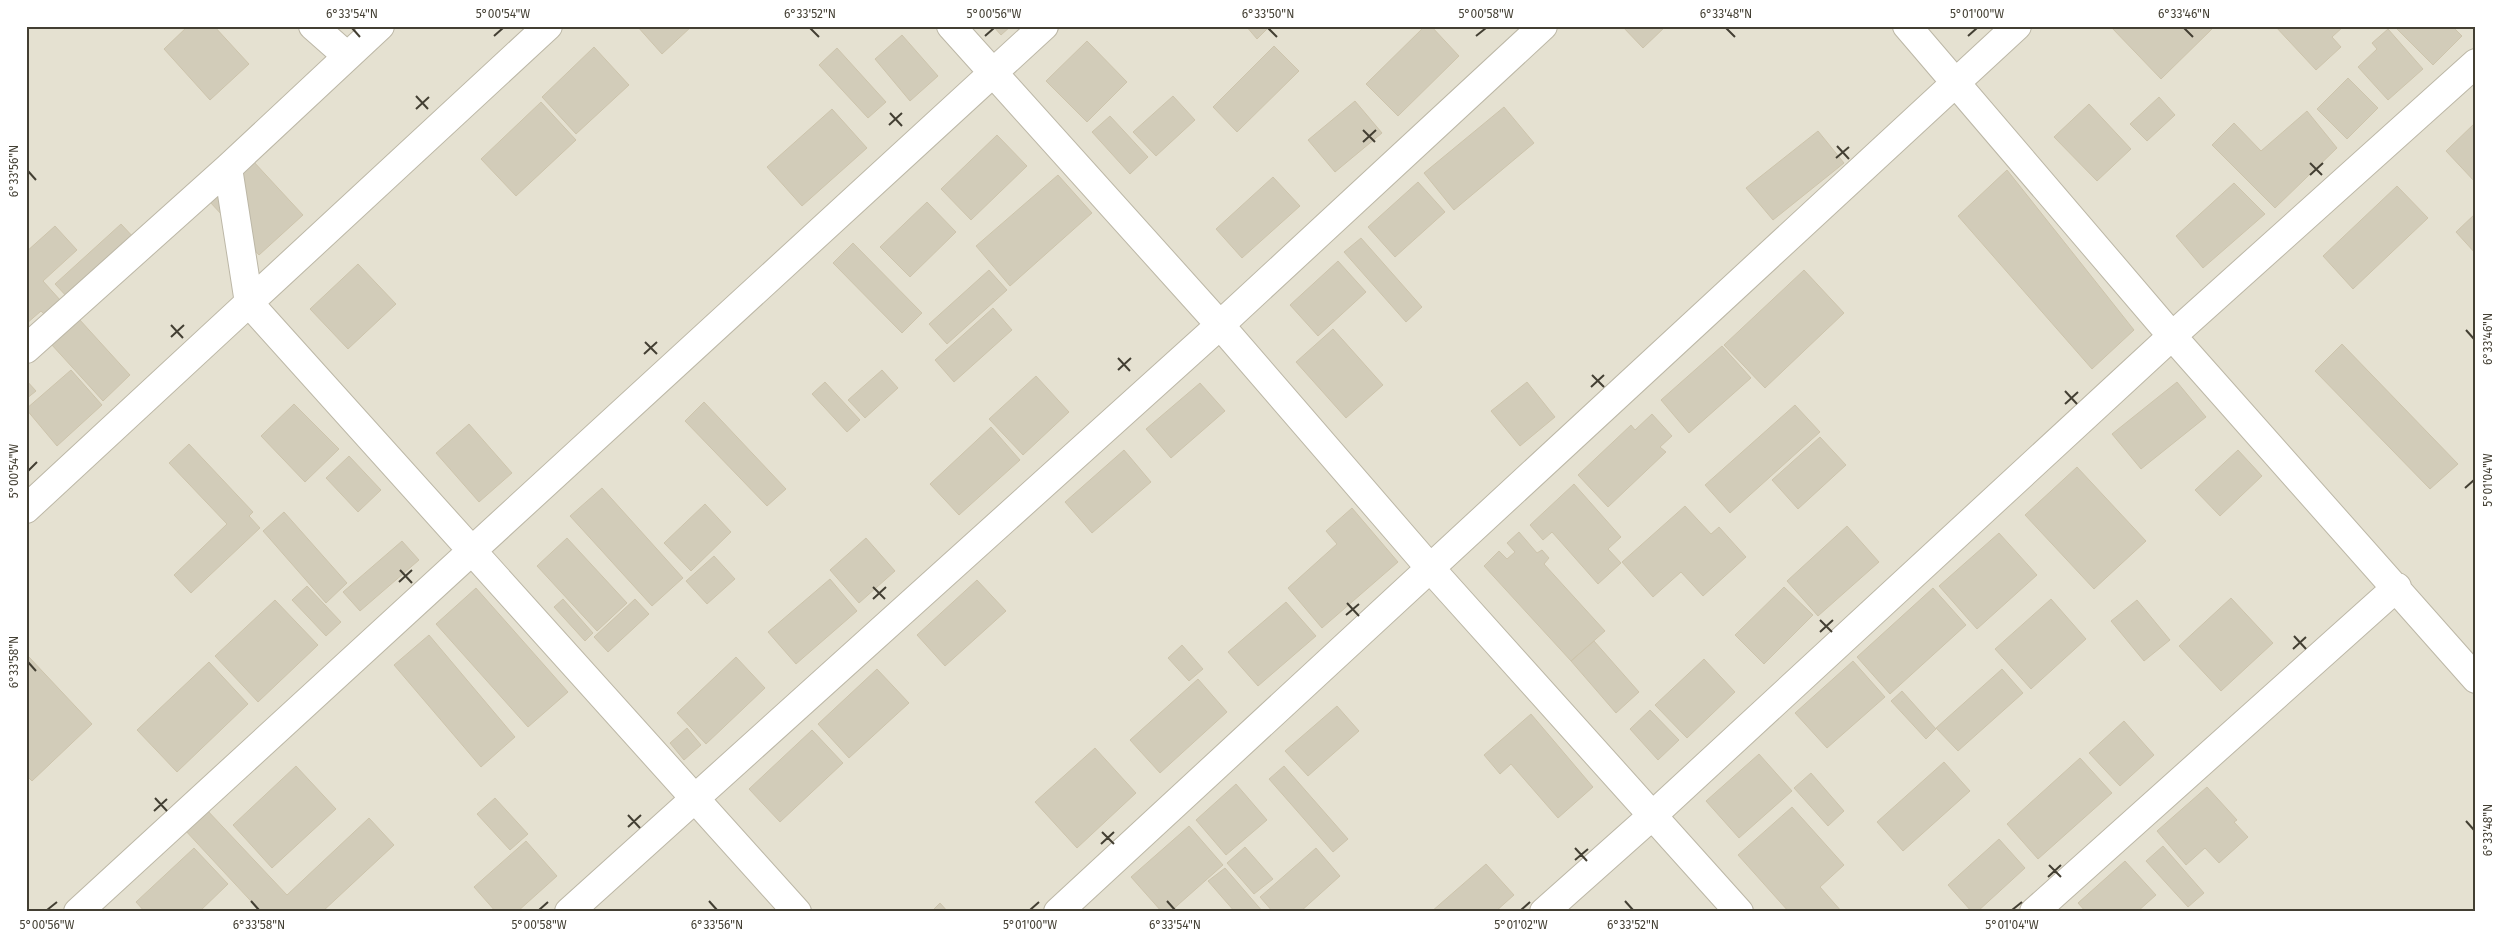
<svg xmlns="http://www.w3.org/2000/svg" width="2502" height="938" font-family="'Fira Sans',sans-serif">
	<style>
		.residential { fill: #e5e1d1 }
		.building { fill: #d2ccb9; stroke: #cdc4ac }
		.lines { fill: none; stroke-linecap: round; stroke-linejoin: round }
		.minor-casing { stroke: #bcb7a6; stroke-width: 30 }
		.minor { stroke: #fff; stroke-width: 28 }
		.ticks { fill: none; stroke: #433f33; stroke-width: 2 }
		.neatline { fill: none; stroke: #433f33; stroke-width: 2 }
		.ticks-label { font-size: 12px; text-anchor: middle; fill: #433f33 }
	</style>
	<rect width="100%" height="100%" fill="#f1efe3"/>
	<!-- residential -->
	<path class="residential" d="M26,26h2450v886h-2450z"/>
	<!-- building -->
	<path class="building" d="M188,26h26l35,38 -39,36 -46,-51z
		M637,26h55l-30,28z
		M993,26h18l-10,9z
		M1246,26h24l-13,13z
		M1425,26h6l28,30 -61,60 -32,-32z
		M1622,26h44l-23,22z
		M2114,26h101l-54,53 -49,-51z
		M2275,26h69l-12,11 9,10 -25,23z
		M2394,26h58l10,10 -29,29z
		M2388,29l35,40 -35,31 -30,-33 19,-18 -5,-6z
		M902,35l36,41 -28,25 -35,-42z
		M1087,41l40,41 -40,40 -41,-41z
		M1274,46l25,25 -62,61 -24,-25z
		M594,47l35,38 -53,49 -34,-37z
		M837,48l49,54 -18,16 -49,-53z
		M2348,78l30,30 -31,31 -30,-30z
		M1173,96l22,24 -39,36 -23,-24z
		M2159,97l16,18 -28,26 -17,-17z
		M1355,101l27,32 -47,39 -27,-32z
		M541,102l35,38 -60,56 -35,-37z
		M2089,104l42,45 -34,32 -43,-44z
		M1504,107l30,36 -80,67 -30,-37z
		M832,109l35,39 -65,58 -35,-39z
		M2307,111l30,37 -62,60 -63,-63 22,-22 27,28z
		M1110,116l38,41 -18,17 -38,-42z
		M2476,122v61l-30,-32z
		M1818,131l26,32 -71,57 -27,-32z
		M997,135l30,31 -56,54 -30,-31z
		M253,161l50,54 -44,40 -49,-53z
		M2007,170l127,160 -42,39 -134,-153z
		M1058,175l34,38 -82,73 -34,-40z
		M1273,177l27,29 -58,52 -26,-29z
		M1418,182l27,30 -50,45 -27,-30z
		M2234,183l31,31 -62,54 -27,-32z
		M2397,186l31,32 -75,71 -30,-33z
		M927,202l29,30 -46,45 -30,-30z
		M2476,213v41l-20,-22z
		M121,224l29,31 -66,60 -29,-31z
		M55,226l22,24 -34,31 18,20 -16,14 -4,-4 -15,13v-72z
		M1361,238l61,69 -16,15 -62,-70z
		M853,243l69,70 -20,20 -69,-70z
		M1338,261l28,31 -48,44 -28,-31z
		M358,264l38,40 -48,45 -38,-40z
		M989,270l18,20 -60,54 -18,-20z
		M1804,270l40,43 -79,75 -41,-43z
		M69,308l61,67 -27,26 -62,-68z
		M993,308l19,22 -58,52 -19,-22z
		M1333,329l50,56 -37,33 -50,-56z
		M2342,344l116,120 -28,25 -115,-118z
		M1722,346l29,32 -62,55 -28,-33z
		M71,370l31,35 -45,41 -31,-37z
		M882,370l16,18 -33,30 -17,-18z
		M1036,376l33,36 -46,43 -34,-36z
		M26,380l10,11 -10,8z
		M825,382l35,38 -13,12 -35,-38z
		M1527,382l28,35 -35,29 -29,-35z
		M2177,382l29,35 -65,52 -29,-35z
		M1200,383l25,28 -54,47 -25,-29z
		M704,402l82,87 -19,17 -82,-85z
		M294,404l45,45 -34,33 -44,-46z
		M1795,405l25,27 -90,81 -25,-28z
		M1652,414l20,22 -12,11 6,5 -58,55 -30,-32 53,-50 4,5z
		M469,424l43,49 -33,29 -43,-49z
		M991,427l29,33 -61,55 -29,-31z
		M1820,437l26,28 -48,44 -26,-29z
		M189,444l64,68 -4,4 11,12 -69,65 -17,-18 53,-51 -58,-61z
		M1124,450l27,32 -59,51 -27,-31z
		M2238,450l24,26 -42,40 -25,-26z
		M349,456l32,34 -23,22 -32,-34z
		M2077,467l69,74 -52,48 -69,-74z
		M1574,484l47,53 -13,12 13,14 -23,21 -46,-52 -9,8 -13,-15z
		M602,488l81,90 -31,28 -82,-90z
		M705,504l26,28 -40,39 -27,-28z
		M1685,506l26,28 8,-7 27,30 -43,39 -22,-24 -28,25 -31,-35z
		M1352,508l46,54 -76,66 -34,-40 49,-44 -11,-13z
		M284,512l63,71 -21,20 -63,-72z
		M1847,526l32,36 -61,54 -31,-35z
		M1519,532l18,21 5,-3 7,8 -5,6 61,67 -34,30 -87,-95 15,-15 8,8 8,-7 -8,-9z
		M1999,533l38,42 -60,54 -38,-43z
		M567,538l60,65 -30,28 -60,-65z
		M866,538l29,33 -36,32 -29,-33z
		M402,541l17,19 -59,51 -17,-19z
		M714,556l21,23 -28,25 -21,-23z
		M830,579l27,32 -61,53 -28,-32z
		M977,580l29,31 -61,55 -28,-31z
		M307,586l34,36 -15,14 -34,-36z
		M1784,587l29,28 -49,49 -29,-29z
		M476,588l92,104 -40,35 -92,-103z
		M1933,588l33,37 -76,69 -33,-37z
		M2231,598l42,45 -52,48 -42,-45z
		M563,599l30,34 -8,8 -31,-34z
		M635,599l14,15 -41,38 -14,-15z
		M2051,599l35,40 -55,50 -36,-40z
		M275,600l43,45 -60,57 -43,-46z
		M2137,600l33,40 -26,21 -33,-40z
		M1286,602l30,34 -58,50 -30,-34z
		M429,635l86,102 -34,30 -87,-102z
		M1594,641l45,51 -23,21 -45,-52z
		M1182,645l21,24 -14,12 -21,-23z
		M29,657l63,67 -60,57 -6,-6v-116z
		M736,657l29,31 -59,56 -29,-31z
		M1704,659l31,33 -48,46 -32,-33z
		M1853,661l32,36 -58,51 -32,-35z
		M209,662l39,42 -71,68 -40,-42z
		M877,669l32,34 -60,55 -31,-34z
		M2002,669l21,24 -65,58 -22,-23z
		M1198,679l29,33 -67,61 -30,-33z
		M1902,691l34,38 -10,10 -35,-38z
		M1337,706l22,25 -51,45 -23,-25z
		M1650,710l29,30 -21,20 -28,-31z
		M1531,714l62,73 -35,31 -47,-54 -11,10 -16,-19z
		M2124,721l30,34 -34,31 -31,-33z
		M687,728l14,17 -17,15 -14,-17z
		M812,730l31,33 -63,59 -31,-33z
		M1095,748l41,45 -59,55 -42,-46z
		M1759,754l33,37 -53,47 -33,-37z
		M2080,758l32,35 -74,66 -31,-35z
		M1944,762l26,29 -67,60 -26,-29z
		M296,766l40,43 -64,59 -39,-43z
		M1284,766l64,73 -15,13 -64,-73z
		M1811,773l33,38 -16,15 -34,-38z
		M1236,784l31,36 -41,35 -30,-35z
		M2207,787l30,33 -3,2 14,15 -29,26 -14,-15 -19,17 -29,-34z
		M495,798l33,36 -18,16 -33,-36z
		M1792,807l52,58 -24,22 22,25h-53l-51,-57z
		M206,809l81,86 82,-77 25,27 -72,67h-61l-77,-83z
		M1189,826l34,39 -53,47h-8l-31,-35z
		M1999,839l26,29 -48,44h-5l-24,-27z
		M526,841l31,35 -40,36h-21l-22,-25z
		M2163,846l41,47 -16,14 -42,-46z
		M1245,847l28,32 -19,15 -27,-31z
		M194,848l34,36 -29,28h-54l-9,-10z
		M1316,848l24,28 -40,36h-27l-13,-15z
		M2125,861l31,34 -19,17h-51l-8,-9z
		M1486,864l28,31 -19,17h-64z
		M1225,868l38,44h-28l-27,-31z
		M940,903l8,9h-17z"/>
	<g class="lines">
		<defs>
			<path id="minor" d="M313,26l34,30
				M951,26l269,299 210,243 309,344
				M1907,26l265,310 304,343
				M228,168l21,135 548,609
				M26,349l202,-181 152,-142
				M26,509l522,-483
				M78,912l966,-886
				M569,912l651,-587 323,-299
				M1058,912l959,-886
				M1544,912l109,-97 519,-479 304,-273
				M2034,912l363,-325"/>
		</defs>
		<!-- minor casing -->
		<use href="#minor" class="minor-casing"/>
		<!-- minor -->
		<use href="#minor" class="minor"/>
	</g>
	<!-- ticks -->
	<path class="ticks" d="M352,28l8,9M810,28l9,9M1268,28l9,9M1726,28l9,9M2184,28l9,9M494,36l9,-8M985,36l9,-8M1476,36l10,-8M1968,36l9,-8M416,96l12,13M416,109l13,-12M890,113l12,13M889,125l13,-12M1363,130l12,12M1363,142l13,-12M1837,146l12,13M1836,158l13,-11M2310,163l12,12M28,171l8,9M2310,175l13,-12M171,325l12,13M2466,330l8,9M171,337l13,-12M645,342l12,12M644,354l13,-12M1118,358l12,13M1118,370l13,-12M1592,375l12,12M1591,387l13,-12M2065,391l12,13M2065,404l13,-12M28,471l9,-9M2465,488l9,-8M400,570l12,13M399,582l13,-12M873,587l12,12M873,599l13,-12M1347,603l12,13M1346,615l13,-11M1820,620l12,12M1820,632l13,-12M2294,636l12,13M2293,649l13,-12M28,662l8,9M155,798l12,13M154,811l13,-12M628,815l12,13M2466,821l8,9M628,827l13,-12M1102,832l12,12M1101,844l13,-12M1575,848l12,13M1575,860l13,-11M2049,865l12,12M2048,877l13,-12M251,901l8,9M709,901l8,9M1167,901l8,9M1625,901l8,9M47,910l10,-8M539,910l9,-8M1030,910l9,-8M1521,910l9,-8M2012,910l10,-8"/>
	<!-- border -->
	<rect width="2502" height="938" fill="none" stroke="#ffffff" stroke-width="55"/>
	<rect x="28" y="28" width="2446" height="882" class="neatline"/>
	<g class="ticks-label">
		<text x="352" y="18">6°33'54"N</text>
		<text x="503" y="18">5°00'54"W</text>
		<text x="810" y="18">6°33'52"N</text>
		<text x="994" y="18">5°00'56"W</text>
		<text x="1268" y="18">6°33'50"N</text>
		<text x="1486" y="18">5°00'58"W</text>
		<text x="1726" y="18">6°33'48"N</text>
		<text x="1977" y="18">5°01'00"W</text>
		<text x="2184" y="18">6°33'46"N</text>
		<text transform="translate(14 171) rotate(-90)" y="4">6°33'56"N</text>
		<text transform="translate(2488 339) rotate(-90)" y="4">6°33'46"N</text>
		<text transform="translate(14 471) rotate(-90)" y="4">5°00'54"W</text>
		<text transform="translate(2488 480) rotate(-90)" y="4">5°01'04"W</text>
		<text transform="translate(14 662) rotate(-90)" y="4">6°33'58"N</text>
		<text transform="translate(2488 830) rotate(-90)" y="4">6°33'48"N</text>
		<text x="47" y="929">5°00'56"W</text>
		<text x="259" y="929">6°33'58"N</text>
		<text x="539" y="929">5°00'58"W</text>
		<text x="717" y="929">6°33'56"N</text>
		<text x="1030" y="929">5°01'00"W</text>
		<text x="1175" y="929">6°33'54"N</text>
		<text x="1521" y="929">5°01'02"W</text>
		<text x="1633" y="929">6°33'52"N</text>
		<text x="2012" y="929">5°01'04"W</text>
	</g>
</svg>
